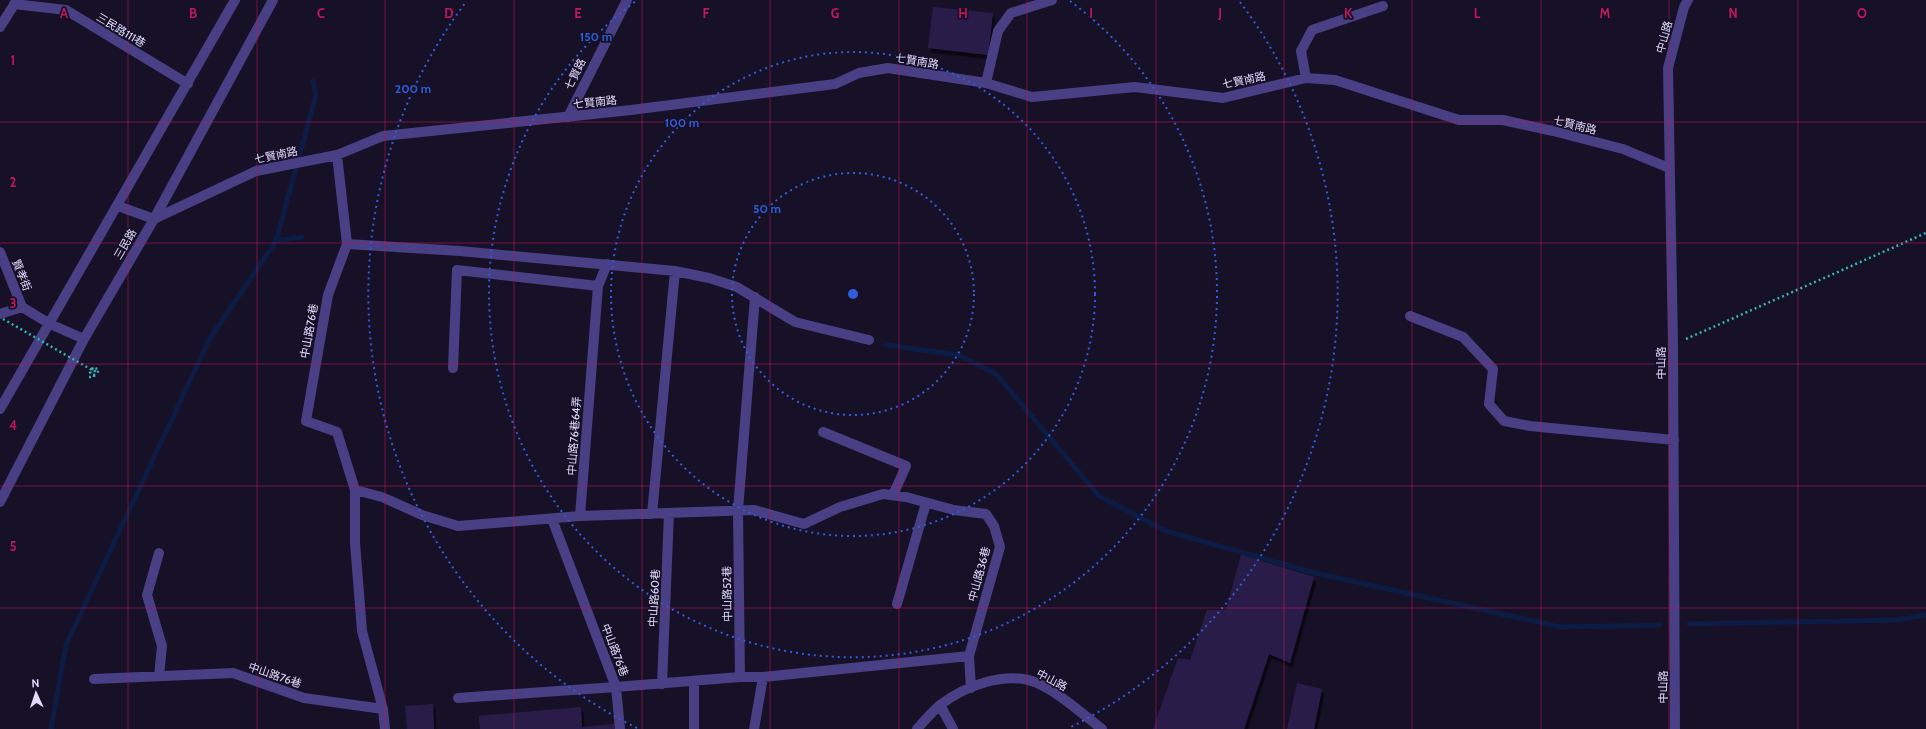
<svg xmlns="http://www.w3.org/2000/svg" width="1926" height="729" font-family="Cabin,'Noto Sans TC',sans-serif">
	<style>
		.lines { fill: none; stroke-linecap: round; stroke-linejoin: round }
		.stream { stroke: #0d1c45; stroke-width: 5 }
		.building { fill: #2a1e48; filter: url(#shadow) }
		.path { stroke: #36b2b5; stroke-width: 2.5; stroke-dasharray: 2 3; stroke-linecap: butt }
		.minor { stroke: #483f85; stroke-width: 10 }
		.path-bridge { stroke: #36b2b5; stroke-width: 2.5; stroke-dasharray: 2 3; stroke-linecap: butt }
		.grid { fill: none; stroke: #c2185b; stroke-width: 1; stroke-opacity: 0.55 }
		.ring { fill: none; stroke: #315cdc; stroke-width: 2; stroke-dasharray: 2 4 }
		.labels { text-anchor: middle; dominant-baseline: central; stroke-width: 3.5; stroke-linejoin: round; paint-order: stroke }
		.street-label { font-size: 11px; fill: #e1dafd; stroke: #171128 }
		.grid-label { font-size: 13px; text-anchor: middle; font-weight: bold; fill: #c2185b; stroke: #171128; stroke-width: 3.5; stroke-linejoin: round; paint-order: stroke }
		.centre { fill: #315cdc; stroke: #171128; stroke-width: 2 }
		.ring-label { font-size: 12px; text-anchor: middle; font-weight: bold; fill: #315cdc; stroke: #171128; stroke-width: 3.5; stroke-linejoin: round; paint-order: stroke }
	</style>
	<defs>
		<filter id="shadow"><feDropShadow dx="2.5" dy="4.5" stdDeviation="0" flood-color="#0009"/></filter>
	</defs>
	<rect width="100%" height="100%" fill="#171128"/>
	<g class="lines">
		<!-- stream -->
		<path class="stream" d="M276,241l40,-146 -3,-14
			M886,345l73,10 37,19 103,122 67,35 149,42 246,54 99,-2
			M1689,624l208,-4 29,-5
			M51,729l15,-84 143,-305 67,-99 26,-4"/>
	</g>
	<!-- building -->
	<path class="building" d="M933,7l60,6 -5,42 -60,-7z
		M1241,555l73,22 -24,86 -21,-9 -25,75h-91l25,-71 12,2 17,-50h19z
		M1297,683l25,6 -8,40h-27z
		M433,704l1,25h-27l-2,-23z
		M581,707l1,20 33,-3v5h-135l-1,-13z"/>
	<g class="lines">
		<!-- path -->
		<path class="path" d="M1686,339l240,-106
			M89,377h5l1,-8h-4l-1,3 2,3c4,0 5,-2 7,-5l-6,-3 -1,3"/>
		<!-- minor -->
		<path class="minor" d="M14,4l52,6 122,74
			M0,27l17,-27
			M1306,78l-5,-27 11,-21 71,-24
			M986,83l12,-52 13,-18 41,-13
			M568,117l59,-117
			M337,155l10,89 -19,51 -22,126 31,11 18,58
			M118,206l36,13 102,-48 81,-16 46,-19 248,-26 204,-26 24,-11 29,-5 98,15 46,14 103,-10 88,11 83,-20 29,2 124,40h44l50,11 70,18 46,19
			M347,244l113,7 215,20 34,7 28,9 58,35 74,18
			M0,252l22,55
			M22,307l28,17 34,15
			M0,314l22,-7
			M1410,316l53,21 30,32 -4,35 15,17 26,5 144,14
			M453,368l4,-98 141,16
			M0,409l235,-409
			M823,432l83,34 -13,29
			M0,502l84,-163 70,-120 119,-219
			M652,514l23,-243
			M580,516l18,-230 9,-22
			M897,604l29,-101
			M969,656l2,32
			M159,676l3,-30 -15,-51 12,-42
			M740,677l-2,-167 17,-213
			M94,679l139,-6 71,25 79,11
			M694,681v48
			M662,684l7,-171
			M458,698l158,-11 -64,-168
			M940,705l13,24
			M385,729l-2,-20 -21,-78 -7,-88v-53l27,7 40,18 36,11 122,-10 174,-6 50,14 36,-17 43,-13 23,3 48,13 32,4 8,12 6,21 -31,109 -206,21h-23l-124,10 4,42
			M754,729l9,-52
			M917,729c7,-8 15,-17 23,-24 25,-19 66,-35 97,-22 24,11 44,30 65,46
			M1675,729l-2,-384 -5,-277 16,-61 4,-7"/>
		<!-- path-bridge -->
		<path class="path-bridge" d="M3,319l89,51"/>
	</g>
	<!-- grid -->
	<path class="grid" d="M128,0v729M257,0v729M385,0v729M514,0v729M642,0v729M770,0v729M899,0v729M1027,0v729M1156,0v729M1284,0v729M1412,0v729M1541,0v729M1669,0v729M1798,0v729M0,122h1926M0,243h1926M0,364h1926M0,486h1926M0,608h1926"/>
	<!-- distance rings -->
	<g class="ring">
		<circle cx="853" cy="294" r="121"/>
		<circle cx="853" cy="294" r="242"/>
		<path d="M1070 1A364 364 0 1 1 636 1"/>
		<path d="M637 728A485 485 0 0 1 466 2M1240 2A485 485 0 0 1 1069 728"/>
	</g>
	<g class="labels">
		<!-- street labels -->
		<g class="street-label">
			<text transform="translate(121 30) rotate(31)">三民路111巷</text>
			<text transform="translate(1664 37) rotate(-75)">中山路</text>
			<text transform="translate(917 61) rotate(9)">七賢南路</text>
			<text transform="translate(575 74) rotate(-64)">七賢路</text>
			<text transform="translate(1244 80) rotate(-12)">七賢南路</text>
			<text transform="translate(595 102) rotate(-6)">七賢南路</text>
			<text transform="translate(1575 125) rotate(14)">七賢南路</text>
			<text transform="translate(276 155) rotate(-12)">七賢南路</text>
			<text transform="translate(125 244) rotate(-60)">三民路</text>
			<text transform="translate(22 275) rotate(68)">賢孝街</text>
			<text transform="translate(309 331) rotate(-80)">中山路76巷</text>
			<text transform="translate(1661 363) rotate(-90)">中山路</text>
			<text transform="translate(574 436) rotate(-86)">中山路76巷64弄</text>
			<text transform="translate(979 574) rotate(-75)">中山路36巷</text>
			<text transform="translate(727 594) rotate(-91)">中山路52巷</text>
			<text transform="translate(654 598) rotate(-87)">中山路60巷</text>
			<text transform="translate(615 650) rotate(69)">中山路76巷</text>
			<text transform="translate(275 675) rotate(19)">中山路76巷</text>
			<text transform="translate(1052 680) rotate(28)">中山路</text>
			<text transform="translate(1663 687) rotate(-90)">中山路</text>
		</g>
	</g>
	<g class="grid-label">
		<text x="64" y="18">A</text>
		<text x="193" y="18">B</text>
		<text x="321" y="18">C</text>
		<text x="449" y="18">D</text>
		<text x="578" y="18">E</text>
		<text x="706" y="18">F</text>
		<text x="835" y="18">G</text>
		<text x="963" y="18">H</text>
		<text x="1091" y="18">I</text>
		<text x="1220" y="18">J</text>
		<text x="1348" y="18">K</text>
		<text x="1477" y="18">L</text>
		<text x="1605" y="18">M</text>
		<text x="1733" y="18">N</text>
		<text x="1862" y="18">O</text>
		<text x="13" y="65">1</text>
		<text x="13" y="187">2</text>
		<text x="13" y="308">3</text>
		<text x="13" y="430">4</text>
		<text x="13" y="551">5</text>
	</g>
	<circle cx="853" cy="294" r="6" class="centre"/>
	<g class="ring-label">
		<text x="596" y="41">150 m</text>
		<text x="413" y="93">200 m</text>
		<text x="682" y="127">100 m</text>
		<text x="767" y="213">50 m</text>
	</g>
	<!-- north arrow -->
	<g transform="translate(36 693) rotate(357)" stroke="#171128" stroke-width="3" paint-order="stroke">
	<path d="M0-3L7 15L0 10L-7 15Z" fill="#e1dafd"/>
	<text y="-6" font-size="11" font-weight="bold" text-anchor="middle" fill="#e1dafd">N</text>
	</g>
</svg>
